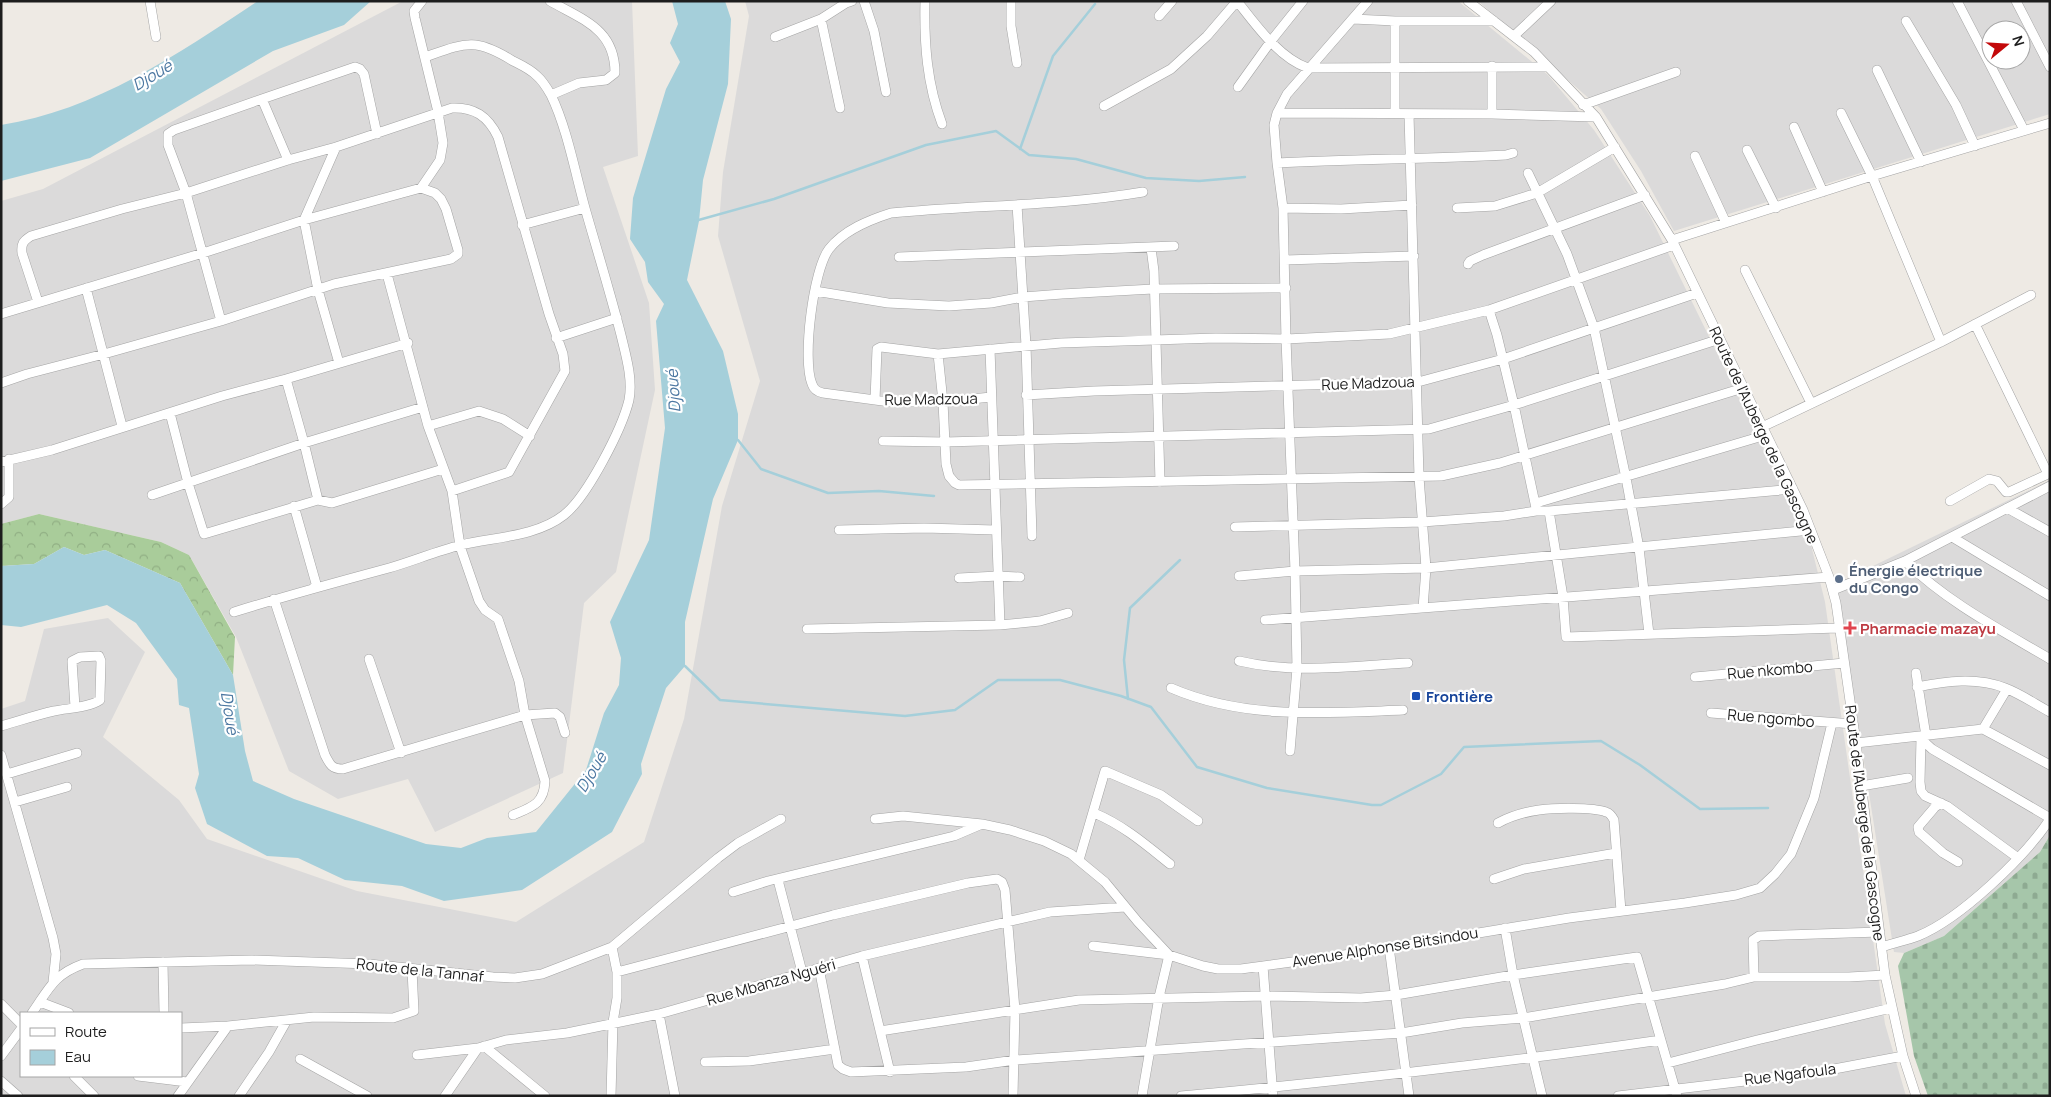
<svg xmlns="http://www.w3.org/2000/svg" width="2051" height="1097" font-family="Manrope,sans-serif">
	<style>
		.residential { fill: #dbdada; fill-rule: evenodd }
		.forest { fill: url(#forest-crowns) }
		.cemetery { fill: url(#cemetery-stones) }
		.water { fill: #a5cfda }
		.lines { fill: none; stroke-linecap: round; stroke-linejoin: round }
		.stream { stroke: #a5cfda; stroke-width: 2.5 }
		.minor-casing { stroke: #a4a4a4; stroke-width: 10 }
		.minor { stroke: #fff; stroke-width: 9 }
		.service-dot { fill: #5c6f8a; stroke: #fff; stroke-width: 2 }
		.health-dot { fill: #e0444e; stroke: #fff; stroke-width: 2 }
		.transit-dot { fill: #1a4fb4; stroke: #fff; stroke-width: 2 }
		.labels { text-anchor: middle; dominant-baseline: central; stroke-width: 4.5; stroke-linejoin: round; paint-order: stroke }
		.street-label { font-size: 15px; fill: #1d1d1d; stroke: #fff }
		.service-label { font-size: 15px; font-weight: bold; fill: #4e5e75; stroke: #fff; text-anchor: start }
		.health-label { font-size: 15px; font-weight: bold; fill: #be3a42; stroke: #fff; text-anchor: start }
		.transit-label { font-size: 15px; font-weight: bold; fill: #164399; stroke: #fff; text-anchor: start }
		.water-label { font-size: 16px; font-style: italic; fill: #4b77a1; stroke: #fff }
	</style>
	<defs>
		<pattern id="forest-crowns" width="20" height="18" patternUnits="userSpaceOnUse" patternTransform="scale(1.25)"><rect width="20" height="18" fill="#a9cc9a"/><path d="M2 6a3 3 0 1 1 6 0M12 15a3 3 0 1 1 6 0" fill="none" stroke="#91af84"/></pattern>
		<pattern id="cemetery-stones" width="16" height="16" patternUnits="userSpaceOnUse" patternTransform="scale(1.25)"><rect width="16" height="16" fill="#a6c6aa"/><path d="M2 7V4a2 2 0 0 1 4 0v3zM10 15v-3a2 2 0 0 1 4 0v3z" fill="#8eaa92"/></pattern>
	</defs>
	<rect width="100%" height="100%" fill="#eeeae4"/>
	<!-- residential -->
	<path class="residential" d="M403,1h229l6,155 -35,11 46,136 6,87 -39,182 -32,31 -21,170 -128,59 -27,-53 -70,20 -49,-28 -53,-134 -47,-82 -28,-13 -122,-28 -38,10v-323l42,-12z
		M745,1h713l90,74 46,55 56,86 161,329 14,57 60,422 21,72h-1905v-387l24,-8 19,-72 64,-11 37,34 -42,85 76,63 28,39 150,52 159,31 128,-80 40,-123 38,-213 38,-125 -42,-145 5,-64 26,-156zM21,1013h160v63h-160z
		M1478,1h572v113l-376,117 -33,-60 -40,-62zM1991,30h30v30h-30z
		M2050,480v355l-10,17 -96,84 -40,17 -10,-1 -58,-368z"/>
	<!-- forest -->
	<path class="forest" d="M39,514l122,28 28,13 46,82 -2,38 -53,-92 -75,-33 -21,5 -20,-8 -30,17 -33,2v-42z"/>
	<!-- cemetery -->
	<path class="cemetery" d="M2050,835v261h-122l-14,-40 -16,-90 6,-13 40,-17 96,-84z"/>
	<!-- water -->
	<path class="water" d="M258,1h113l-27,24 -71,26 -183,107 -89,23v-56c94,-14 179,-72 257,-124z
		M672,1h53l6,18 -3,65 -25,96 -4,41 -12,59 36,71 15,63v26l-25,59 -28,123v44l-19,22 -25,76 1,10 -30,58 -90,58 -78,11 -42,-15 -57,-6 -47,-22 -31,-2 -60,-32 -12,-36 4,-14 -10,-66 -10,-3 -2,-26 -41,-56 -29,-18 -86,22 -20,-2v-59l33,-2 30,-17 20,8 21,-5 75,33 53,92 12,76 8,30 41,18 132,45 35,4 26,-10 49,-6 50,-62 18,-57 15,-28 2,-27 -11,-36 39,-82 16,-112 -9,-107 8,-17 -16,-22 -3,-20 -15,-23 3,-41 33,-109 14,-27 -10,-19 8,-19z"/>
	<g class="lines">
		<!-- stream -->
		<path class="stream" d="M1020,149l33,-93 42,-52
			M695,221l79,-22 152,-54 70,-14 33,24 47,4 70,19 53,3 46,-4
			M738,440l23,29 67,24 51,-2 55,5
			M685,666l35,34 185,16 50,-6 43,-30h62l61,16 30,11 46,60 70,21 105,17h9l60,-31 23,-27 137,-6 39,24 60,44 68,-1
			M1128,699l-4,-39 6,-52 50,-48"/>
		<defs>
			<path id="minor" d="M150,1l6,36
				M550,1c33,19 65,28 65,72l-9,7 -27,3 -28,12
				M864,1l10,30 12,61
				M925,1c-1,43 2,83 17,123
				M1011,1v25l6,37
				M1237,1c19,24 42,57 71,67l240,-1
				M1468,1l66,51 62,65 76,123 131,270 26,67 7,26 20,140 29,232 18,81 13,40
				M1957,1l67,129
				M2016,1l34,66
				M1159,16l13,-15
				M821,19l19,89
				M1353,19l42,2h99
				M1395,21v92
				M1906,21l50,84 19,41
				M1514,36l37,-35
				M775,37l46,-18 25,-16 6,-2
				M1492,66v48
				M1877,70l44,92
				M1238,87l33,-46 32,-40
				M262,99l93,-32 5,2 4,5 13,60
				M1583,105l93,-33
				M1104,106l67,-37 36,-33 30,-35
				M1277,113l215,1 104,3
				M1841,113l31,63 69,166
				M1409,114l10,363 7,91 -3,40
				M1794,127l29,65
				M336,147l-32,73 14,70 21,73
				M1747,150l29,58
				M1695,156l31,67
				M1277,163c76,-4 153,-4 229,-8l7,-2
				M1528,173l39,81 27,74 32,150 13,70 10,86
				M1017,205l9,140 6,191
				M1283,208l58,1 71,-4
				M1457,208l38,-2 42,-13 78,-46
				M522,225l63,-17
				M1672,240l200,-64 178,-53
				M1151,248l3,23 6,211
				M899,257l275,-11
				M1285,260l129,-4
				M1468,264l2,-3 13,-6 162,-60
				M1745,270l66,133
				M387,274l41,152 24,65 8,55 19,55 6,9 13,9 21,62 6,34 20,66c-1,23 -13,26 -32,34
				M86,288l36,138
				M815,291l73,12 61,3 42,-3 32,-6 39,-3 91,-5 133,-1
				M38,302l-16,-49c-1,-9 1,-12 9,-17l91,-27 64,-16 102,-33 48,-13 116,-39c22,-1 36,8 46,29l51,177 14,40 2,17 -56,101 -57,19
				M1489,310l8,25 17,70 22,103
				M1,314l202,-61 101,-33 117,-32 19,-28 3,-17 -5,-31 -23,-94 -1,-7 8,-10
				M221,321l-35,-128 -18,-48v-11l6,-4 88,-31 26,61
				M556,338l61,-20
				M990,349l10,276
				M938,354l5,48 3,62 3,12 6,7 4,2 482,-9 59,-13 243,-75
				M286,379l18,64 14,57
				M1,383l26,-9 77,-20 117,-33 113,-37 117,-25 7,-5v-4l-12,-41 -5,-10 -6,-6 -14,-5
				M1026,395l68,-4 324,-9 85,-23 194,-66
				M991,397l-48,5h-53l-67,-9c-5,-1 -9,-3 -11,-9 -10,-24 1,-114 17,-135 15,-19 40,-29 62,-36 84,-8 169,-7 252,-21
				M875,400l2,-51 4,-2 57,7 123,-11 155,-5 70,1 103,-5 100,-24 185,-65
				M170,413l18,70 16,51 114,-34 14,3 111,-34
				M428,426l51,-15 24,8 27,17
				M1762,427l179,-85 90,-47
				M883,441l62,1 484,-13 85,-24 206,-66
				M1,462l51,-12 170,-54 64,-17 122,-36
				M152,495l152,-52 119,-36
				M1950,501l39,-22 8,2 9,11h3l39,-18 -73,-150
				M1536,503l230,-68
				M1,504l8,-7v-38
				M294,506l23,81 -4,1
				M2007,508l43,24
				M1549,511l14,86 3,40 272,-9
				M1235,527l187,-5 82,-6 32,-5h13l244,-22
				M839,530l85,-2 71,2
				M1952,537l98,59
				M1905,561c42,41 94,68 145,98
				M1239,576l56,-5 131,-3 385,-38
				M959,578l39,-2 22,1
				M1833,590l72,-29 145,-75
				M274,599l51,156c5,10 7,14 18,14l182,-54 30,-2 5,4 5,16
				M234,612c51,-16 103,-30 155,-44 24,-7 48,-17 72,-23 33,-8 75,-8 103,-30 23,-18 58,-86 65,-115 4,-21 -3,-44 -8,-65 -11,-43 -24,-85 -36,-127 -10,-36 -18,-80 -34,-113 -4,-7 -8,-14 -14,-19 -7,-7 -16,-11 -24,-15 -38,-24 -48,-18 -88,-4
				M1265,620l564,-43
				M807,629l193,-4 40,-4 28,-8
				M369,659l32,94
				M1239,661c55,13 114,5 169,2
				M1916,673l10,63
				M1695,677l149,-14
				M1917,687c29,-6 60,-10 88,1 16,6 30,16 45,24
				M1171,688c74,32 154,25 232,22
				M1711,713l142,11
				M1,726c18,-5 35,-11 53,-15 14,-3 34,-3 46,-11v-5l1,-34 -2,-5 -19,1 -8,4 3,46
				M1983,729l24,-40
				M1919,737l13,12 118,69
				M1921,738l-1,44 1,9 4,5 22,10 71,52
				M1856,743l127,-14 67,36
				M1290,751l7,-83 -2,-97 -9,-232 -3,-131 -6,-45 -3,-38 3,-12 10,-19 81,-93
				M1,755l52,183 3,16 -3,28
				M7,774l70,-21
				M1861,786l47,-8
				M15,802l52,-15
				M1941,803l-6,4 -17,20 1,5 24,21 15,9
				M1094,813c29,12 51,31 76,51
				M875,819l28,-3 79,8 28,6 34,11 27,13 34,28 33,40 31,33 34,11 15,3h23l117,-16 211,-35 116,-15 51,-8 24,-7 15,-14 16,-20 23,-56 18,-75
				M1498,823c13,-7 27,-11 41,-13 14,-2 54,-3 67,2 4,1 6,4 8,8l7,91
				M1079,860l26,-89 56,24 37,26
				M1494,879l30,-10 92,-16
				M778,880l24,92
				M733,892l35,-11 186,-45 28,-12
				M1505,928l8,47 29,121
				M1093,946l76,9 -10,42 -17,99
				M1389,947l20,149
				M1882,947c12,-4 25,-7 36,-11 42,-17 107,-79 132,-117
				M862,956l28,116
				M163,962l1,51
				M1263,966l10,130
				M819,968l19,97 5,4 8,3 115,-5 49,-7 386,-27 61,-10 61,-5 202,-34 29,-7h95l36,-2
				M617,972l216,-57 135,-32 29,-4 5,3 3,8 10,120 -2,86
				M1754,977l-1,-37 6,-4 121,-4
				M40,1002l29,11
				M1,1004l20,20
				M32,1013c17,-24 21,-38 51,-49l169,-4 117,4 124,13 22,1 27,-4 70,-27 106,-89 20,-15 43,-24
				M659,1014l16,82
				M181,1028l47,-2
				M880,1031l199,-31 187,-4 95,2 35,-3 117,-20 124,-18 40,139
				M484,1046l61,50
				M417,1055l61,-7 28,-8 61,-7 92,-19 203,-58 188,-44 75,-5
				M1,1056l20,-27
				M300,1059l67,37
				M705,1062l44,-1 86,-12
				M1668,1063l89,-23 134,-32
				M74,1076l20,20
				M138,1076l49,6
				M1,1081l17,15
				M178,1096l50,-70 86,-9 79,1 21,-7 -2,-41
				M239,1096l30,-44 18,-32
				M445,1096l33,-48
				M611,1096l2,-74 4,-24v-26l-5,-25
				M1181,1096c161,-15 321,-33 480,-56
				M1618,1096l195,-23 90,-17"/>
		</defs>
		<!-- minor casing -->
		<use href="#minor" class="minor-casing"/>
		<!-- minor -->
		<use href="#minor" class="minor"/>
	</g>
	<!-- markers -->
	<circle class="service-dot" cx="1839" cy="579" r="5"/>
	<path class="health-dot" d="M1847.5 620.5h5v5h5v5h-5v5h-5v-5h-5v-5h5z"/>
	<rect class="transit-dot" x="1411" y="691" width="10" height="10" rx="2.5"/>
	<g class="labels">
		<!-- street labels -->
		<g class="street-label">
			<text transform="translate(1368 383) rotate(-2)">Rue Madzoua</text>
			<text transform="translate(931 399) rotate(-1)">Rue Madzoua</text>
			<text transform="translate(1764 435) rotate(65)">Route de l'Auberge de la Gascogne</text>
			<text transform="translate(1770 670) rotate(-5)">Rue nkombo</text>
			<text transform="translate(1771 718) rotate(5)">Rue ngombo</text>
			<text transform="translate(1865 823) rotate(83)">Route de l'Auberge de la Gascogne</text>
			<text transform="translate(1385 947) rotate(-9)">Avenue Alphonse Bitsindou</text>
			<text transform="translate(420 970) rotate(6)">Route de la Tannaf</text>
			<text transform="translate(771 982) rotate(-16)">Rue Mbanza Nguéri</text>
			<text transform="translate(1790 1074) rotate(-7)">Rue Ngafoula</text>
		</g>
		<!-- service labels -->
		<g class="service-label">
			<text x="1849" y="570">Énergie électrique<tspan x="1849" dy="17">du Congo</tspan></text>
		</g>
		<!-- health labels -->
		<g class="health-label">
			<text x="1860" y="628">Pharmacie mazayu</text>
		</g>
		<!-- transit labels -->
		<g class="transit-label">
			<text x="1426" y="696">Frontière</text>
		</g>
		<!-- water labels -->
		<g class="water-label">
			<text transform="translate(152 75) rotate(-31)">Djoué</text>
			<text transform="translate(673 391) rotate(-94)">Djoué</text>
			<text transform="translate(230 713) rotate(81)">Djoué</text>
			<text transform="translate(591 772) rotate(-59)">Djoué</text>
		</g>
	</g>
	<!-- border -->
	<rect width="2051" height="1097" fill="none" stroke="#1d1d1d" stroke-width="5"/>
	<!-- legend -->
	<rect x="20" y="1012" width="162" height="65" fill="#ffffff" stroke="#a5a5a5"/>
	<rect x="30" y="1028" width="25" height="8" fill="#ffffff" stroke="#a5a5a5"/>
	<text x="65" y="1037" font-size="15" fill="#1d1d1d">Route</text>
	<rect x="30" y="1050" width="25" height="15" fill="#a5cfda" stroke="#a5a5a5"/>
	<text x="65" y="1062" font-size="15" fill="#1d1d1d">Eau</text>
	<!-- north arrow -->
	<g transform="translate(2006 45) rotate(72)"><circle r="24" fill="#ffffff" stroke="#a5a5a5"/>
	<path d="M0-4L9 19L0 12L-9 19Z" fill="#c3080a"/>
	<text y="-8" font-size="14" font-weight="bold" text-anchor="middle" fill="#1d1d1d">N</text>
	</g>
</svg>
